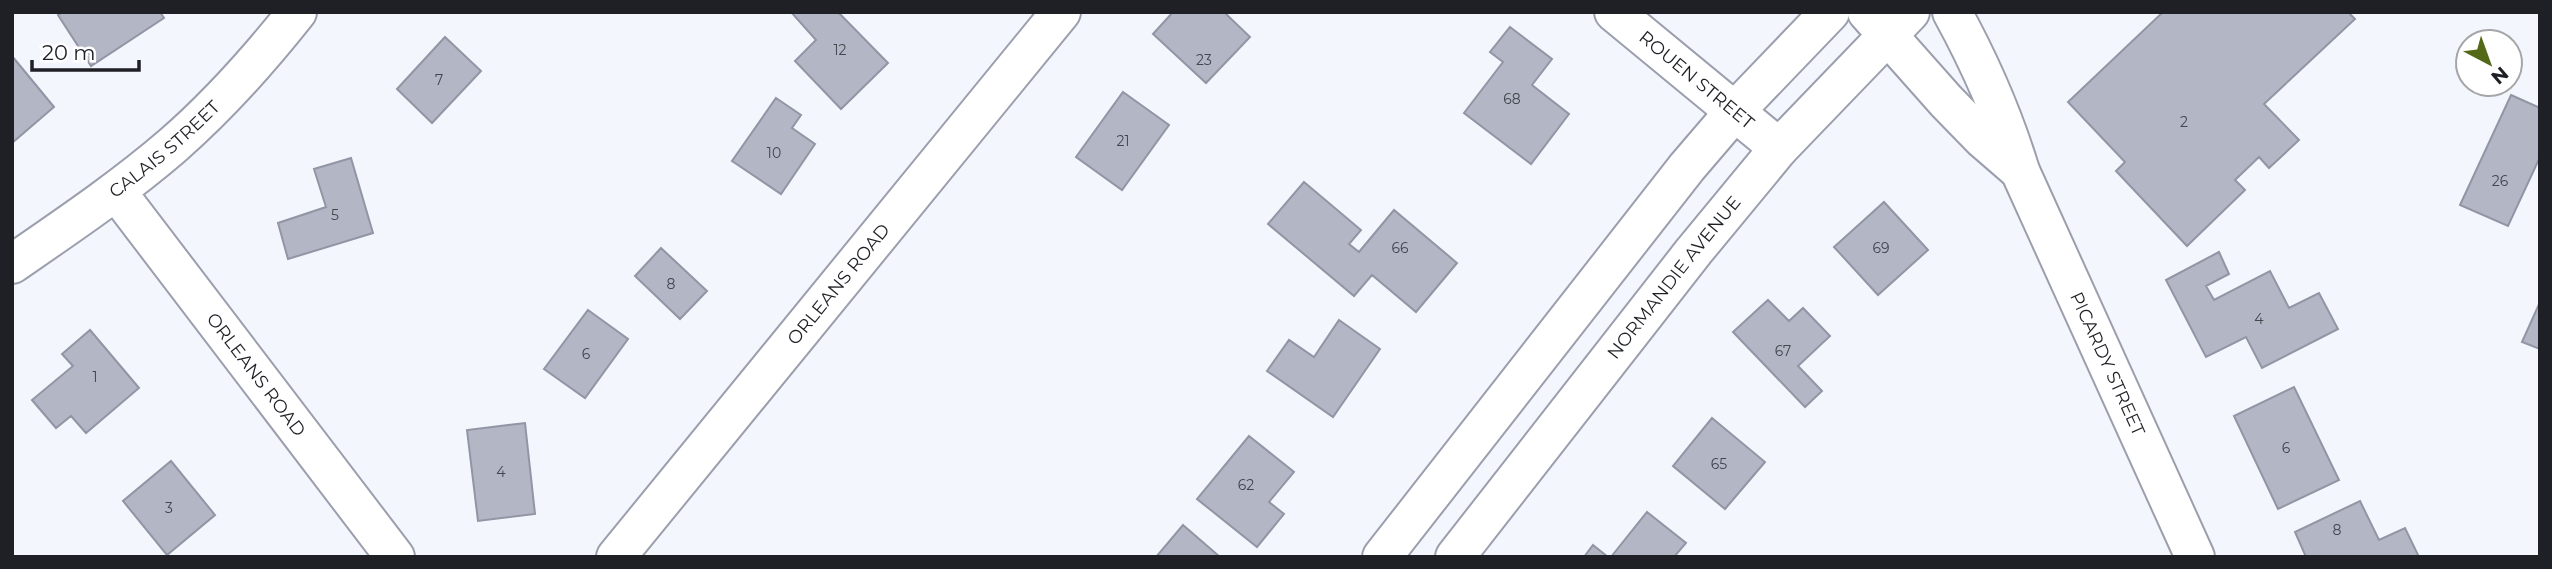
<svg xmlns="http://www.w3.org/2000/svg" width="2552" height="569" font-family="Montserrat,sans-serif">
	<style>
		.building { fill: #b2b6c5; stroke: #9195a4; stroke-width: 2 }
		.lines { fill: none; stroke-linecap: round; stroke-linejoin: round }
		.minor-casing { stroke: #9b9fad; stroke-width: 42 }
		.minor { stroke: #fff; stroke-width: 38 }
		.labels { text-anchor: middle; dominant-baseline: central; stroke-width: 5; stroke-linejoin: round; paint-order: stroke }
		.number-label { font-size: 14px; fill: #43464d }
		.street-label { font-size: 18px; fill: #1e2025; stroke: #fff }
	</style>
	<rect width="100%" height="100%" fill="#f4f6fd"/>
	<!-- building -->
	<path class="building" d="M63,12h97l4,6 -73,48 -33,-51z
		M791,12h47l50,51 -47,46 -46,-48 21,-21z
		M1173,12h51l26,25 -44,46 -53,-49z
		M2163,12h185l7,7 -91,85 35,36 -30,28 -10,-11 -24,23 10,10 -58,56 -71,-75 9,-9 -57,-60z
		M1510,27l42,32 -20,26 37,29 -38,50 -67,-51 39,-51 -13,-10z
		M445,37l36,34 -49,52 -35,-34z
		M12,56l42,51 -42,36z
		M1123,92l46,33 -47,65 -46,-33z
		M2511,95l29,13v49l-32,69 -48,-21z
		M776,98l25,17 -9,13 23,16 -34,50 -49,-33z
		M351,158l22,75 -85,26 -10,-36 48,-16 -12,-38z
		M1304,182l57,48 -12,14 10,8 35,-42 63,53 -41,49 -44,-37 -18,21 -86,-72z
		M1884,202l44,48 -50,45 -44,-48z
		M661,248l46,43 -27,28 -45,-43z
		M2219,252l10,22 -23,12 8,14 56,-29 19,37 30,-15 19,36 -76,39 -16,-31 -40,20 -40,-77z
		M1768,300l21,21 14,-13 27,28 -32,30 24,25 -17,16 -72,-75z
		M2540,302v47l-18,-7z
		M588,310l40,29 -43,59 -41,-29z
		M1339,320l41,29 -47,68 -66,-46 22,-31 25,17z
		M90,330l49,58 -53,45 -15,-17 -15,12 -24,-28 41,-34 -11,-12z
		M2294,387l45,93 -61,29 -44,-93z
		M1712,418l53,44 -40,47 -52,-43z
		M525,423l10,91 -57,7 -11,-91z
		M1249,436l45,36 -25,30 15,12 -27,33 -60,-48z
		M171,461l44,54 -48,40 -44,-54z
		M2360,501l19,39 26,-12 14,29h-113l-11,-25z
		M1647,512l39,31 -12,14h-63z
		M1183,525l37,32h-64z
		M1593,545l15,12h-24z"/>
	<g class="lines">
		<defs>
			<g id="minor">
				<path id="s1" d="M1614,12l165,136"/>
				<path d="M1867,12l79,89 37,38 37,32"/>
				<path id="s2" d="M1952,12c28,51 51,103 68,159l175,386"/>
				<path id="s3" d="M116,191l279,366"/>
				<path id="s4" d="M12,264c55,-38 110,-75 160,-118 46,-40 87,-86 125,-134"/>
				<path id="s5" d="M616,557l445,-545"/>
				<path d="M1382,557l305,-390 48,-56 95,-99"/>
				<path id="s6" d="M1455,557l239,-306 85,-103 131,-136"/>
			</g>
		</defs>
		<!-- minor casing -->
		<use href="#minor" class="minor-casing"/>
		<!-- minor -->
		<use href="#minor" class="minor"/>
	</g>
	<g class="labels">
		<!-- number labels -->
		<g class="number-label">
			<text x="840" y="50">12</text>
			<text x="1204" y="60">23</text>
			<text x="439" y="80">7</text>
			<text x="1512" y="99">68</text>
			<text x="2184" y="122">2</text>
			<text x="1123" y="141">21</text>
			<text x="774" y="153">10</text>
			<text x="2500" y="181">26</text>
			<text x="335" y="215">5</text>
			<text x="1400" y="248">66</text>
			<text x="1881" y="248">69</text>
			<text x="671" y="284">8</text>
			<text x="2259" y="319">4</text>
			<text x="1783" y="351">67</text>
			<text x="586" y="354">6</text>
			<text x="95" y="377">1</text>
			<text x="2286" y="448">6</text>
			<text x="1719" y="464">65</text>
			<text x="501" y="472">4</text>
			<text x="1246" y="485">62</text>
			<text x="169" y="508">3</text>
			<text x="2337" y="530">8</text>
		</g>
		<!-- street labels -->
		<g class="street-label">
			<text stroke="none"><textPath href="#s1" startOffset="107">ROUEN STREET</textPath></text>
			<text stroke="none"><textPath href="#s4" startOffset="191">CALAIS STREET</textPath></text>
			<text stroke="none"><textPath href="#s6" startOffset="355">NORMANDIE AVENUE</textPath></text>
			<text stroke="none"><textPath href="#s5" startOffset="352">ORLEANS ROAD</textPath></text>
			<text stroke="none"><textPath href="#s2" startOffset="385">PICARDY STREET</textPath></text>
			<text stroke="none"><textPath href="#s3" startOffset="231">ORLEANS ROAD</textPath></text>
		</g>
	</g>
	<!-- border -->
	<rect width="2552" height="569" fill="none" stroke="#1e2025" stroke-width="28"/>
	<!-- north arrow -->
	<g transform="translate(2489 63) rotate(139)"><circle r="33" fill="#ffffff" stroke="#a5a6a8" stroke-width="2"/>
	<path d="M0-5L12 26L0 18L-12 26Z" fill="#546917"/>
	<text y="-10" font-size="19" font-weight="bold" text-anchor="middle" fill="#1e2025">N</text>
	</g>
	<!-- scale -->
	<path d="M32 60v10h107v-10" fill="none" stroke="#1e2025" stroke-width="3.5"/>
	<text x="42" y="60" font-size="21" fill="#1e2025" stroke="#ffffff" stroke-width="5" paint-order="stroke">20 m</text>
</svg>
